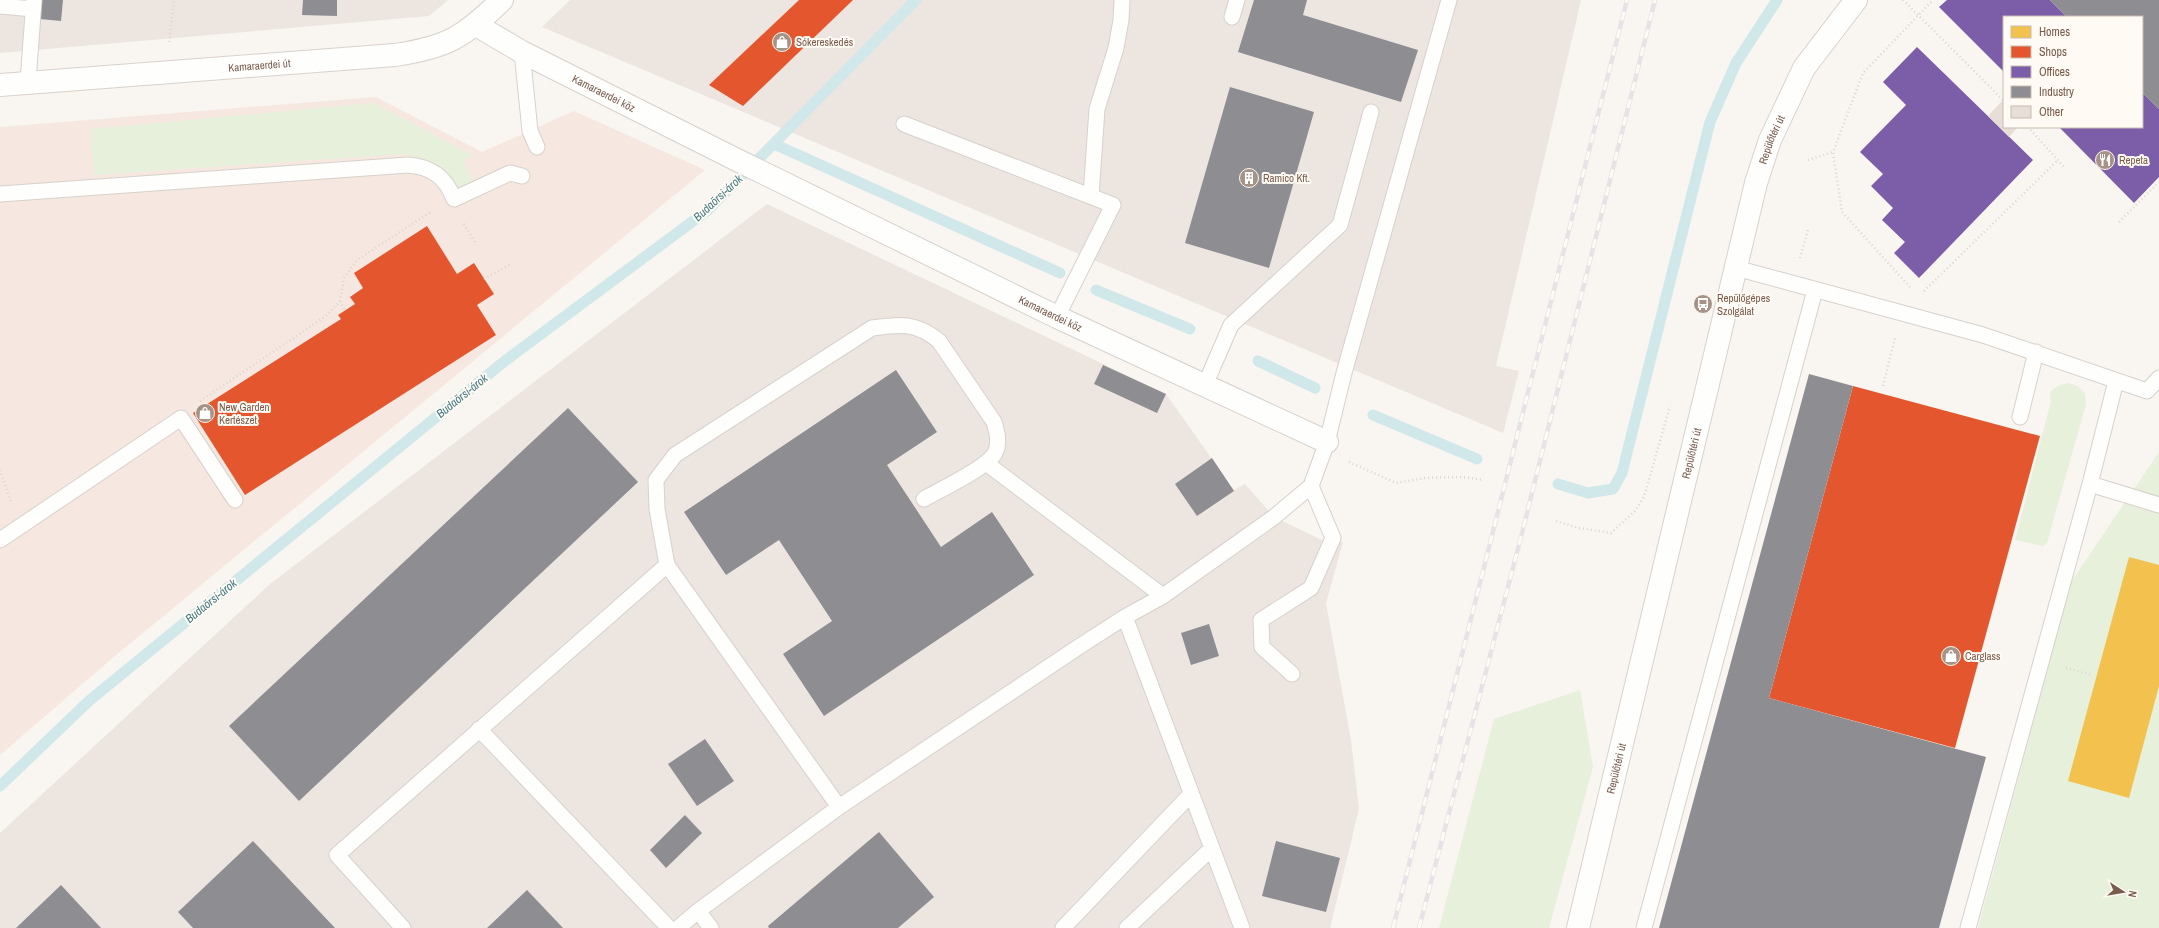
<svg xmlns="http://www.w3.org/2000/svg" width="2159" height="928" font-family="'Archivo Narrow',sans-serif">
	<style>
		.commercial { fill: #f6e8e1 }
		.industrial { fill: #ede5e0 }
		.green { fill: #e7f0db }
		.homes { fill: #f2c14e }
		.shops { fill: #e4572e }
		.offices { fill: #7b5ea7 }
		.industry { fill: #8d8d92 }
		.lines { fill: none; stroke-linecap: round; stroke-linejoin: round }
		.stream { stroke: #d0e8ea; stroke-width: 11 }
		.building { fill: #e6ded7 }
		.lane-casing { stroke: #d7d1cb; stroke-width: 17 }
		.street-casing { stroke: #d7d1cb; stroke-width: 24 }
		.secondary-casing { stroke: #d9d2cb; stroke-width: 24 }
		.path { stroke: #dcd5d0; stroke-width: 2.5; stroke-dasharray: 1 3; stroke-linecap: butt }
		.lane { stroke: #fefefd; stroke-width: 15 }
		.street { stroke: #fefefd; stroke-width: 22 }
		.secondary { stroke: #fefefd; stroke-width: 22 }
		.rail-casing { stroke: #e6e3e7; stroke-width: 4.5 }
		.rail { stroke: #fffaf3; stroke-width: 3; stroke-dasharray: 9; stroke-linecap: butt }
		.labels { text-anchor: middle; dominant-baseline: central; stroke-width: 4; stroke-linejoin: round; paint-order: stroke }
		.poi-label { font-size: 11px; fill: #7a5c4d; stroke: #fffaf3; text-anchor: start }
		.street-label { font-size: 11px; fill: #7a5c4d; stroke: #fffaf3 }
		.water-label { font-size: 12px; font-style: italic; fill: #437c86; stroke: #fffaf3 }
	</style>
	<rect width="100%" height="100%" fill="#f9f5f0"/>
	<!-- commercial -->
	<path class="commercial" d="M376,97l106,55 92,-41 131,59 -590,486 -115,99v-628z"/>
	<!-- industrial -->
	<path class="industrial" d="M0,0h448l-19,16 -429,37z
		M570,0h1011l-85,366 23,5 -16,62 -961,-406z
		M767,204l399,190 68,96 11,-6 29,33 48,23 21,2 -17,61 25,137 8,69 -29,119h-1330v-95l270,-249z"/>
	<!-- green -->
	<path class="green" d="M374,103l100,53 -11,4 10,21 -16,8c-15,-25 -27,-29 -55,-35l-308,21 -4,-46z
		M2069,383l9,3 7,8 1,10 -39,139 -4,3 -28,-6 36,-139 -1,-9 9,-7z
		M2159,452v476h-181l93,-346z
		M1580,690l13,77 -44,161h-110l55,-209z"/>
	<!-- homes -->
	<path class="homes" d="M2129,557l30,8v121l-30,112 -61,-17z"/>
	<!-- shops -->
	<path class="shops" d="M799,0h54l-110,106 -34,-21z
		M427,226l30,48 17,-11 20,31 -17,11 19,30 -251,160 -52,-82 148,-94 -3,-4 17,-11 -5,-7 13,-9 -9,-15z
		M1853,386l187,50 -85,312 -186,-50z"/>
	<!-- offices -->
	<path class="offices" d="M1947,0h103l17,17h-63v55l-65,-65z
		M1917,47l116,113 -114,118 -25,-25 11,-11 -23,-22 11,-12 -22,-22 12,-12 -23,-22 46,-47 -23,-23z
		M2142,92l17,17v68l-25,26 -75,-76h83z"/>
	<!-- industry -->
	<path class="industry" d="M42,0h21l-2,21 -21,-2z
		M303,0h34v16l-35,-1z
		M1254,0h53l-4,15 115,35 -17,52 -163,-50z
		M2050,0h109v109l-17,-17v-75h-75z
		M1230,87l84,25 -45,156 -84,-25z
		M1103,365l63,29 -9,19 -63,-29z
		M896,370l41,62 -50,33 54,82 51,-35 42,63 -210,141 -41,-62 49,-33 -53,-81 -53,35 -42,-63z
		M1809,374l44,12 -84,312 217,59 -47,171h-280z
		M568,408l70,74 -339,319 -70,-75z
		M1212,458l22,33 -37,25 -22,-32z
		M1209,624l10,32 -28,9 -10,-32z
		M705,739l29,42 -37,25 -29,-42z
		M685,815l17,18 -36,35 -16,-18z
		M879,832l55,65 -36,31h-129l-1,-2z
		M253,841l82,87h-142l-15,-16z
		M1276,841l64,17 -14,54 -64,-16z
		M61,885l40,43h-85z
		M527,890l36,38h-76z"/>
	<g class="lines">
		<!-- stream -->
		<path class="stream" d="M774,144l286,129
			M1096,290l94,39
			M1258,361l57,27
			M1373,415l104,44
			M1558,484l30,9 25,-4 9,-16 88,-351 26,-59 41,-63
			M0,786l90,-86 416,-340 202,-150 208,-210"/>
	</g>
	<!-- building -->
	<path class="building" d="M2004,99v28h14l-9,10 -21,-21z"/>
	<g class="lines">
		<defs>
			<path id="lane" d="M0,6l33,3
				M1232,17l5,-17
				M522,52l8,79 7,16
				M28,82l6,-82
				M904,124l209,81 -56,112
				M0,194l408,-29c23,2 37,11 46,34l56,-26 12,3
				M1091,196l6,-87 19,-61 5,-28 1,-20
				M1736,268l247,67 164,56 12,-13
				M1205,385l26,-60 109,-100 31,-113
				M2020,417l16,-65
				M986,463l177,133
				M2090,484l69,21
				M0,540l181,-122 54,82
				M667,565l172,242
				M1125,617l117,311
				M1292,674l-30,-27 -1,-27 50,-32 22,-50 -22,-52
				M479,729l190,199
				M698,911l13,17
				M403,928l-66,-73 330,-290 -10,-56 -1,-29 19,-25 197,-127c28,-4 44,-6 67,13l55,81c3,10 6,21 1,31 -8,15 -54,36 -71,46
				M678,928l20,-17 141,-104 241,-161 45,-29 38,-21 111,-79 37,-31 16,-44 17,-69 105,-373
				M1063,928l128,-134
				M1127,928l84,-79
				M1644,928l171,-638
				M1968,928l122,-444 26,-103"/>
			<g id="street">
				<path id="s1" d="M476,25l46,27 213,107 322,158 270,125"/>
			</g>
			<g id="secondary">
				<path id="s2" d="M0,85l395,-30c54,-8 68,-18 107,-55"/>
				<path id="s3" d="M1578,928l178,-745 14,-43 34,-72 52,-68"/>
			</g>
		</defs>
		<!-- lane casing -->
		<use href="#lane" class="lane-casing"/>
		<!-- street casing -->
		<use href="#street" class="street-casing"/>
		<!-- secondary casing -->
		<use href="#secondary" class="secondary-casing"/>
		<!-- path -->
		<path class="path" d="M1903,0l100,100
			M169,42l5,-42
			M2028,127l36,40
			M1808,160l25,-8
			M2119,222l40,-40
			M464,224l12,20
			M1800,258l8,-28
			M484,279l27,-15
			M1910,287l-68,-75 -9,-60 30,-79 70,-73
			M1924,291l134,-131
			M340,301l5,10
			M1883,386l12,-48
			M200,401l126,-85 14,-15 4,-23 13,-18 75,-49
			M1349,462l47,21 29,-5 37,-1 21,3
			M0,470l11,32
			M1556,521l23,7 32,5 24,-22 9,-14 26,-91
			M2066,668l26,7"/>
		<!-- lane -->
		<use href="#lane" class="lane"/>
		<!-- street -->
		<use href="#street" class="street"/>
		<!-- secondary -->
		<use href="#secondary" class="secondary"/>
		<defs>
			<path id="rail" d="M1393,928l234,-928
				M1419,928l102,-391 134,-537"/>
		</defs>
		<!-- rail casing -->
		<use href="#rail" class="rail-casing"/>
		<!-- rail -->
		<use href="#rail" class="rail"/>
	</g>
	<!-- icons -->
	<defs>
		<symbol id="shop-disc" viewBox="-11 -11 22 22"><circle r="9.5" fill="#a69286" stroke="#fffaf3"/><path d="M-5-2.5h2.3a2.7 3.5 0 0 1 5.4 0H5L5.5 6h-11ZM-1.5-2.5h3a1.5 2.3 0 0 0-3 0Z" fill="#fff"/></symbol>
		<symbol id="restaurant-disc" viewBox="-11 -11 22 22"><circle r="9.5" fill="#a69286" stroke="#fffaf3"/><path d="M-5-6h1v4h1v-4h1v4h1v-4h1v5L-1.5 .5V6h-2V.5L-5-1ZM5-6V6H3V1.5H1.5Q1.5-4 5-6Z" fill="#fff"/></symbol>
		<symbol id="building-disc" viewBox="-11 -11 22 22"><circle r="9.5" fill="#a69286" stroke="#fffaf3"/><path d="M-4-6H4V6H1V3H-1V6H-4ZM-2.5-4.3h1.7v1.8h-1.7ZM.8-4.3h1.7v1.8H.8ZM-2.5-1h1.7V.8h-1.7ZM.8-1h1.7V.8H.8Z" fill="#fff"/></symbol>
		<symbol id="bus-disc" viewBox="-11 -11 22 22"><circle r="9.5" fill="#a69286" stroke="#fffaf3"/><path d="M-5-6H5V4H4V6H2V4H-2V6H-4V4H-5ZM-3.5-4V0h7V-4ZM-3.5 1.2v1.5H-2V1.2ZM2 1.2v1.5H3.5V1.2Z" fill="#fff"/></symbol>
	</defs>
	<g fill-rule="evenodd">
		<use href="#shop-disc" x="771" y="31" width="22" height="22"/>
		<use href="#restaurant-disc" x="2094" y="149" width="22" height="22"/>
		<use href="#building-disc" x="1238" y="167" width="22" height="22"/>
		<use href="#bus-disc" x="1692" y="293" width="22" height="22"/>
		<use href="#shop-disc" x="194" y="402" width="22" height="22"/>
		<use href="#shop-disc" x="1940" y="645" width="22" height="22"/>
	</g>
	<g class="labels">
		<!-- poi labels -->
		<g class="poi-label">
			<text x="796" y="42">Sókereskedés</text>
			<text x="2119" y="160">Repeta</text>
			<text x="1263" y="178">Ramico Kft.</text>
			<text x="1717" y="298">Repülőgépes<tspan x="1717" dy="13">Szolgálat</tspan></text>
			<text x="219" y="407">New Garden<tspan x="219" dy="13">Kertészet</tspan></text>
			<text x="1965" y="656">Carglass</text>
		</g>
		<!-- street labels -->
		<g class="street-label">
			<text stroke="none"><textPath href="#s2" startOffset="260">Kamaraerdei út</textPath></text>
			<text stroke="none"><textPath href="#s1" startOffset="145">Kamaraerdei köz</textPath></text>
			<text stroke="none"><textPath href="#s3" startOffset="812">Repülőtéri út</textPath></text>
			<text stroke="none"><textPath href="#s1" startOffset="643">Kamaraerdei köz</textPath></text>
			<text stroke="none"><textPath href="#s3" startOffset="488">Repülőtéri út</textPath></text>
			<text stroke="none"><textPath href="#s3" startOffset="164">Repülőtéri út</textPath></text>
		</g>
		<!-- water labels -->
		<g class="water-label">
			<text transform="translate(718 198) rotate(-43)">Budaörsi-árok</text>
			<text transform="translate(462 396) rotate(-39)">Budaörsi-árok</text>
			<text transform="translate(211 601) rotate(-39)">Budaörsi-árok</text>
		</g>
	</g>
	<!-- legend -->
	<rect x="2003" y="16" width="140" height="112" fill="#fffaf3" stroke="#cabbb1"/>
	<rect x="2011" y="26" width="20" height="12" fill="#f2c14e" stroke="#cabbb1"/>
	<text x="2039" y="36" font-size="12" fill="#7a5c4d">Homes</text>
	<rect x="2011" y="46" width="20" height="12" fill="#e4572e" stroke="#cabbb1"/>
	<text x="2039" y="56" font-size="12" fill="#7a5c4d">Shops</text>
	<rect x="2011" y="66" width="20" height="12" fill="#7b5ea7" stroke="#cabbb1"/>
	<text x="2039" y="76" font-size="12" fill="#7a5c4d">Offices</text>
	<rect x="2011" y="86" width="20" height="12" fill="#8d8d92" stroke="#cabbb1"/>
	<text x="2039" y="96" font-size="12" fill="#7a5c4d">Industry</text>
	<rect x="2011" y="106" width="20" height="12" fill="#e6ded7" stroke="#cabbb1"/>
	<text x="2039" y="116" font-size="12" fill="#7a5c4d">Other</text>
	<!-- north arrow -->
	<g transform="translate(2123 892) rotate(102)" stroke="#fffaf3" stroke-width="3" paint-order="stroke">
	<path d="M0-3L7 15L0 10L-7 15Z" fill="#7a5c4d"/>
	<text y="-6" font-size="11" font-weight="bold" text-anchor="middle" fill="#7a5c4d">N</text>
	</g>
</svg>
